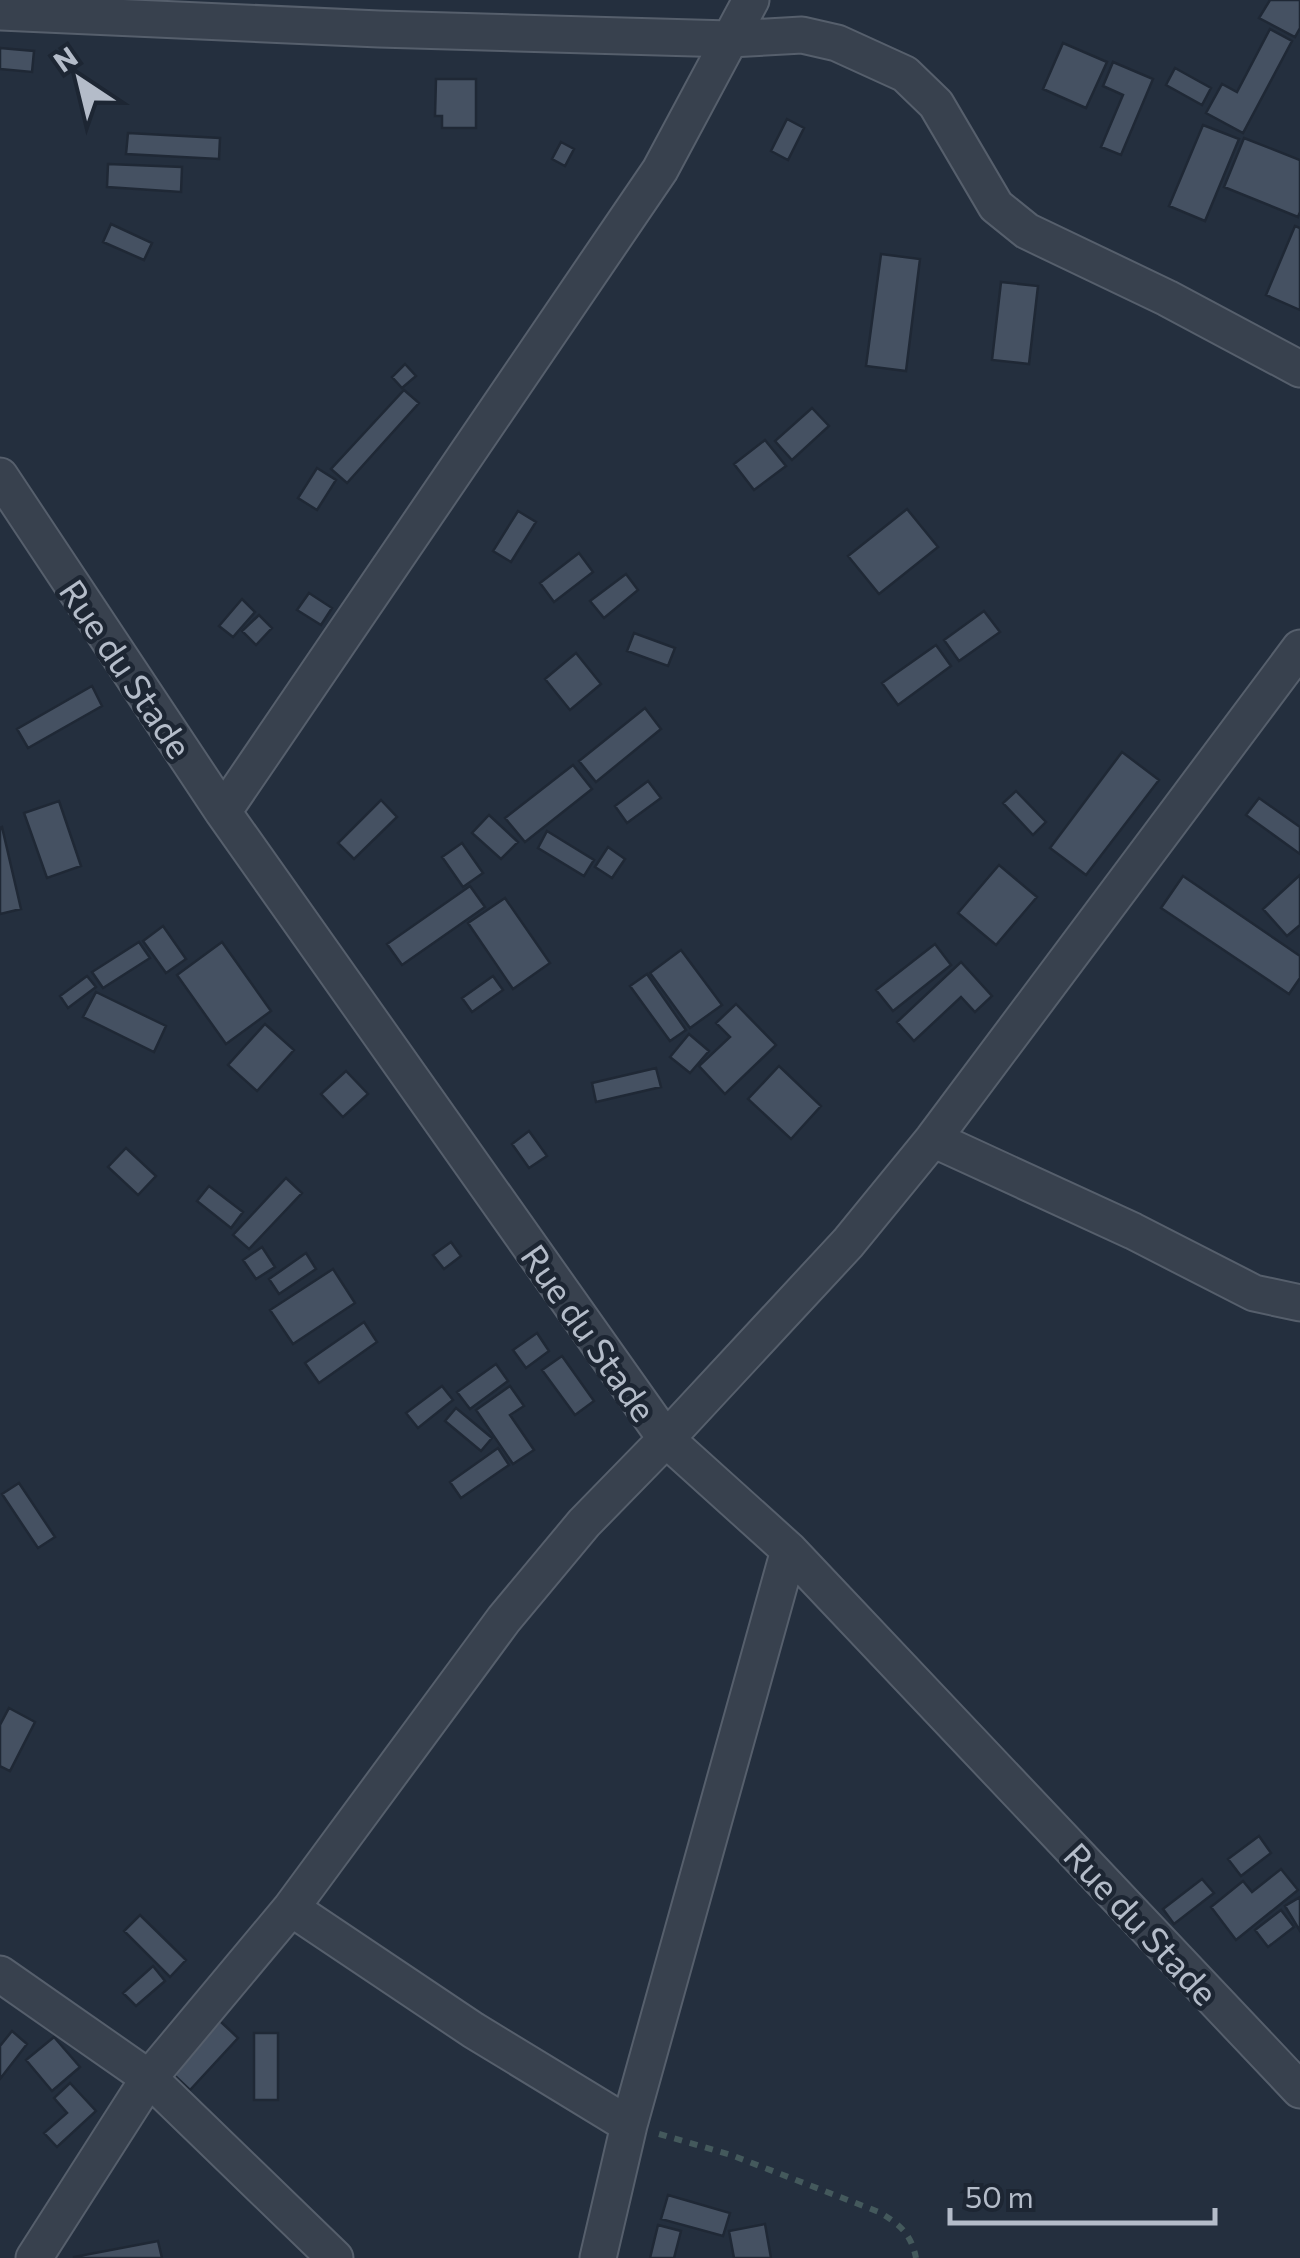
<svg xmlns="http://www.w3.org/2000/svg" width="1300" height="2258" font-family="Commissioner,sans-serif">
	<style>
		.building { fill: #455162; stroke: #1f2835; stroke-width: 2.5 }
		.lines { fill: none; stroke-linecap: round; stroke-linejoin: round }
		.minor-casing { stroke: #565f6c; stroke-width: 39 }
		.path { stroke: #44595c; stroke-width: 6; stroke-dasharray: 8 8; stroke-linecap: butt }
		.minor { stroke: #38414e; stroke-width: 35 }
		.labels { text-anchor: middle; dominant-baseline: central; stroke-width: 9; stroke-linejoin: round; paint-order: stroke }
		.street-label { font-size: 35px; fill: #b4bcc9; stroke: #1d2633 }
	</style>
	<rect width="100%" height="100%" fill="#242f3e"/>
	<!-- building -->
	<path class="building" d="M1270,0h30v28l-5,9 -36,-19z
		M1270,29l22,12 -49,92 -37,-20 16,-29 15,8z
		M1063,43l44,19 -21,46 -43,-19z
		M0,48l34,3 -2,21 -32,-3z
		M1113,62l40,17 -32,76 -20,-8 22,-52 -20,-9z
		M1175,68l36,20 -9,17 -36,-20z
		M436,79h40v49h-34v-12h-7z
		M787,119l17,9 -16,32 -17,-9z
		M1203,125l36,14 -34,82 -36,-15z
		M128,133l92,5 -1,21 -93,-5z
		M1244,138l56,22v52l-2,5 -74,-30z
		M561,142l13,7 -9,17 -13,-7z
		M108,164l74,3 -1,25 -74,-5z
		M111,224l41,19 -8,17 -41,-18z
		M1295,226l5,2v82l-34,-15z
		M881,254l39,5 -14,112 -40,-5z
		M1001,282l37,4 -9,78 -37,-4z
		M405,364l11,12 -14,12 -10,-11z
		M404,390l15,13 -72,80 -16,-14z
		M812,408l17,18 -37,34 -17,-19z
		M765,440l21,26 -32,24 -20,-26z
		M317,468l19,12 -19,30 -19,-12z
		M907,509l31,38 -59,47 -31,-38z
		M518,511l18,11 -25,40 -18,-11z
		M579,553l14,19 -39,30 -14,-19z
		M626,574l12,16 -34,28 -14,-17z
		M309,593l23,15 -11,17 -24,-15z
		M242,599l13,13 -22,25 -14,-11z
		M984,611l16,21 -41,29 -15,-21z
		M259,615l13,13 -16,17 -14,-14z
		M634,633l41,15 -7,18 -41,-15z
		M936,645l15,21 -53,39 -16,-22z
		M576,653l25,31 -31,26 -25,-31z
		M92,686l10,20 -74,42 -11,-19z
		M645,708l16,21 -65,53 -17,-21z
		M1122,752l37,28 -73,95 -36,-27z
		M573,765l19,24 -67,53 -20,-24z
		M648,781l13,17 -34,25 -12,-17z
		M1016,791l30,31 -13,13 -30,-32z
		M1259,798l41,29v27l-54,-39z
		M381,800l16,17 -43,42 -16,-16z
		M59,801l22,65 -34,12 -23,-65z
		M489,815l29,27 -17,17 -29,-26z
		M2,827l19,82 -21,5v-86z
		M547,831l47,29 -10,16 -46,-28z
		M462,843l21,30 -20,14 -21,-30z
		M608,847l17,12 -13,19 -17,-11z
		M999,865l38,32 -41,48 -38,-32z
		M1300,875v50l-13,11 -24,-27z
		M1183,876l117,80v22l-11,16 -128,-86z
		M470,886l15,21 -83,58 -15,-21z
		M505,898l45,65 -37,26 -45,-66z
		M163,926l23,33 -20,14 -23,-32z
		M139,942l11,16 -47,30 -11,-16z
		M222,942l49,69 -45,33 -49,-69z
		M935,944l16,21 -58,46 -17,-21z
		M681,950l41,55 -32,23 -40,-55z
		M961,962l31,34 -17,16 -14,-15 -47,44 -17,-19z
		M647,974l39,56 -16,11 -40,-55z
		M87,976l9,11 -28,21 -8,-12z
		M493,976l10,14 -31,22 -10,-14z
		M96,992l70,34 -12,26 -71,-35z
		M736,1004l40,41 -51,49 -26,-28 31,-29 -14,-14z
		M265,1024l29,26 -37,41 -29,-26z
		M689,1034l20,17 -19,22 -20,-16z
		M779,1066l42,40 -30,33 -43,-40z
		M656,1068l5,19 -65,15 -4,-19z
		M346,1071l22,23 -25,23 -22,-23z
		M529,1131l18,25 -18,12 -17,-24z
		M126,1148l30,28 -18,19 -30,-28z
		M286,1178l16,15 -53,56 -16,-14z
		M209,1186l34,26 -12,16 -34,-27z
		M451,1242l10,14 -17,13 -11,-14z
		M262,1247l13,20 -19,12 -13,-19z
		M306,1253l10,16 -37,25 -10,-15z
		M333,1269l22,34 -62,41 -23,-34z
		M364,1322l13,20 -58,41 -14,-20z
		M537,1333l12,18 -23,17 -13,-18z
		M562,1356l32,45 -19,14 -33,-45z
		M496,1364l12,17 -38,28 -13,-17z
		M442,1386l11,14 -35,28 -12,-15z
		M510,1386l14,20 -14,9 24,35 -21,14 -37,-54z
		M456,1408l36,30 -11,13 -36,-30z
		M498,1448l11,17 -48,33 -11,-16z
		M19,1483l36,54 -17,11 -36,-54z
		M9,1708l26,14 -25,49 -10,-5v-41z
		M1259,1836l12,17 -30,23 -13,-17z
		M1281,1869l17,21 -62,50 -25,-33 32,-26 9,11z
		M1202,1879l12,14 -40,31 -11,-15z
		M1300,1897v34l-15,-25z
		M1281,1910l13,17 -26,20 -13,-17z
		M140,1915l46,45 -16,17 -46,-46z
		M153,1966l12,15 -29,25 -13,-13z
		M220,2021l18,17 -48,52 -18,-17z
		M12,2031l15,13 -27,35v-33z
		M254,2033h24v67h-24z
		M54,2037l26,30 -28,24 -26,-31z
		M70,2083l26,28 -39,36 -13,-14 23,-20 -13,-15z
		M668,2195l62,18 -7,23 -62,-17z
		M765,2224l6,34h-37l-5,-27z
		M658,2225l23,6 -7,27h-24z
		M158,2241l4,17h-88v-1z"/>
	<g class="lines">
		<defs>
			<path id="minor" d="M0,12l379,17 351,10 72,-4 35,8 68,31 31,30 60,102 31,25 140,67 133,71
				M0,476l223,336 443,627 123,111 511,540
				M223,812l437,-642 91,-170
				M933,1139l200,92 121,62 46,10
				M291,1908l182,122 156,95
				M0,1974l149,104 186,180
				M34,2258l115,-180 142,-170 213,-289 80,-96 82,-84 182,-196 85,-104 367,-491
				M598,2258l31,-133 160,-575"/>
		</defs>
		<!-- minor casing -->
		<use href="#minor" class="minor-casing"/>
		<!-- path -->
		<path class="path" d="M659,2134l72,21 148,57c20,12 32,21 37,46"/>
		<!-- minor -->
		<use href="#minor" class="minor"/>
	</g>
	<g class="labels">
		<!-- street labels -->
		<g class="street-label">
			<text transform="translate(127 668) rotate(56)">Rue du Stade</text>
			<text transform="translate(590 1332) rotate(55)">Rue du Stade</text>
			<text transform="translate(1142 1923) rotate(47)">Rue du Stade</text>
		</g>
	</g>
	<!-- north arrow -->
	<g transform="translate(80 80) rotate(325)" stroke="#1d2633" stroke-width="8" paint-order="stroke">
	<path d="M0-8L18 38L0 25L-18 38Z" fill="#b4bcc9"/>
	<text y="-15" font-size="28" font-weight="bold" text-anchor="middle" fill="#b4bcc9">N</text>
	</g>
	<!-- scale -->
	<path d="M950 2208v15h265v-15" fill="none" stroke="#b4bcc9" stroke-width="5"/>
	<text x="965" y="2208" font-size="30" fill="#b4bcc9" stroke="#1d2633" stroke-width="8" paint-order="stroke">50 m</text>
</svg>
